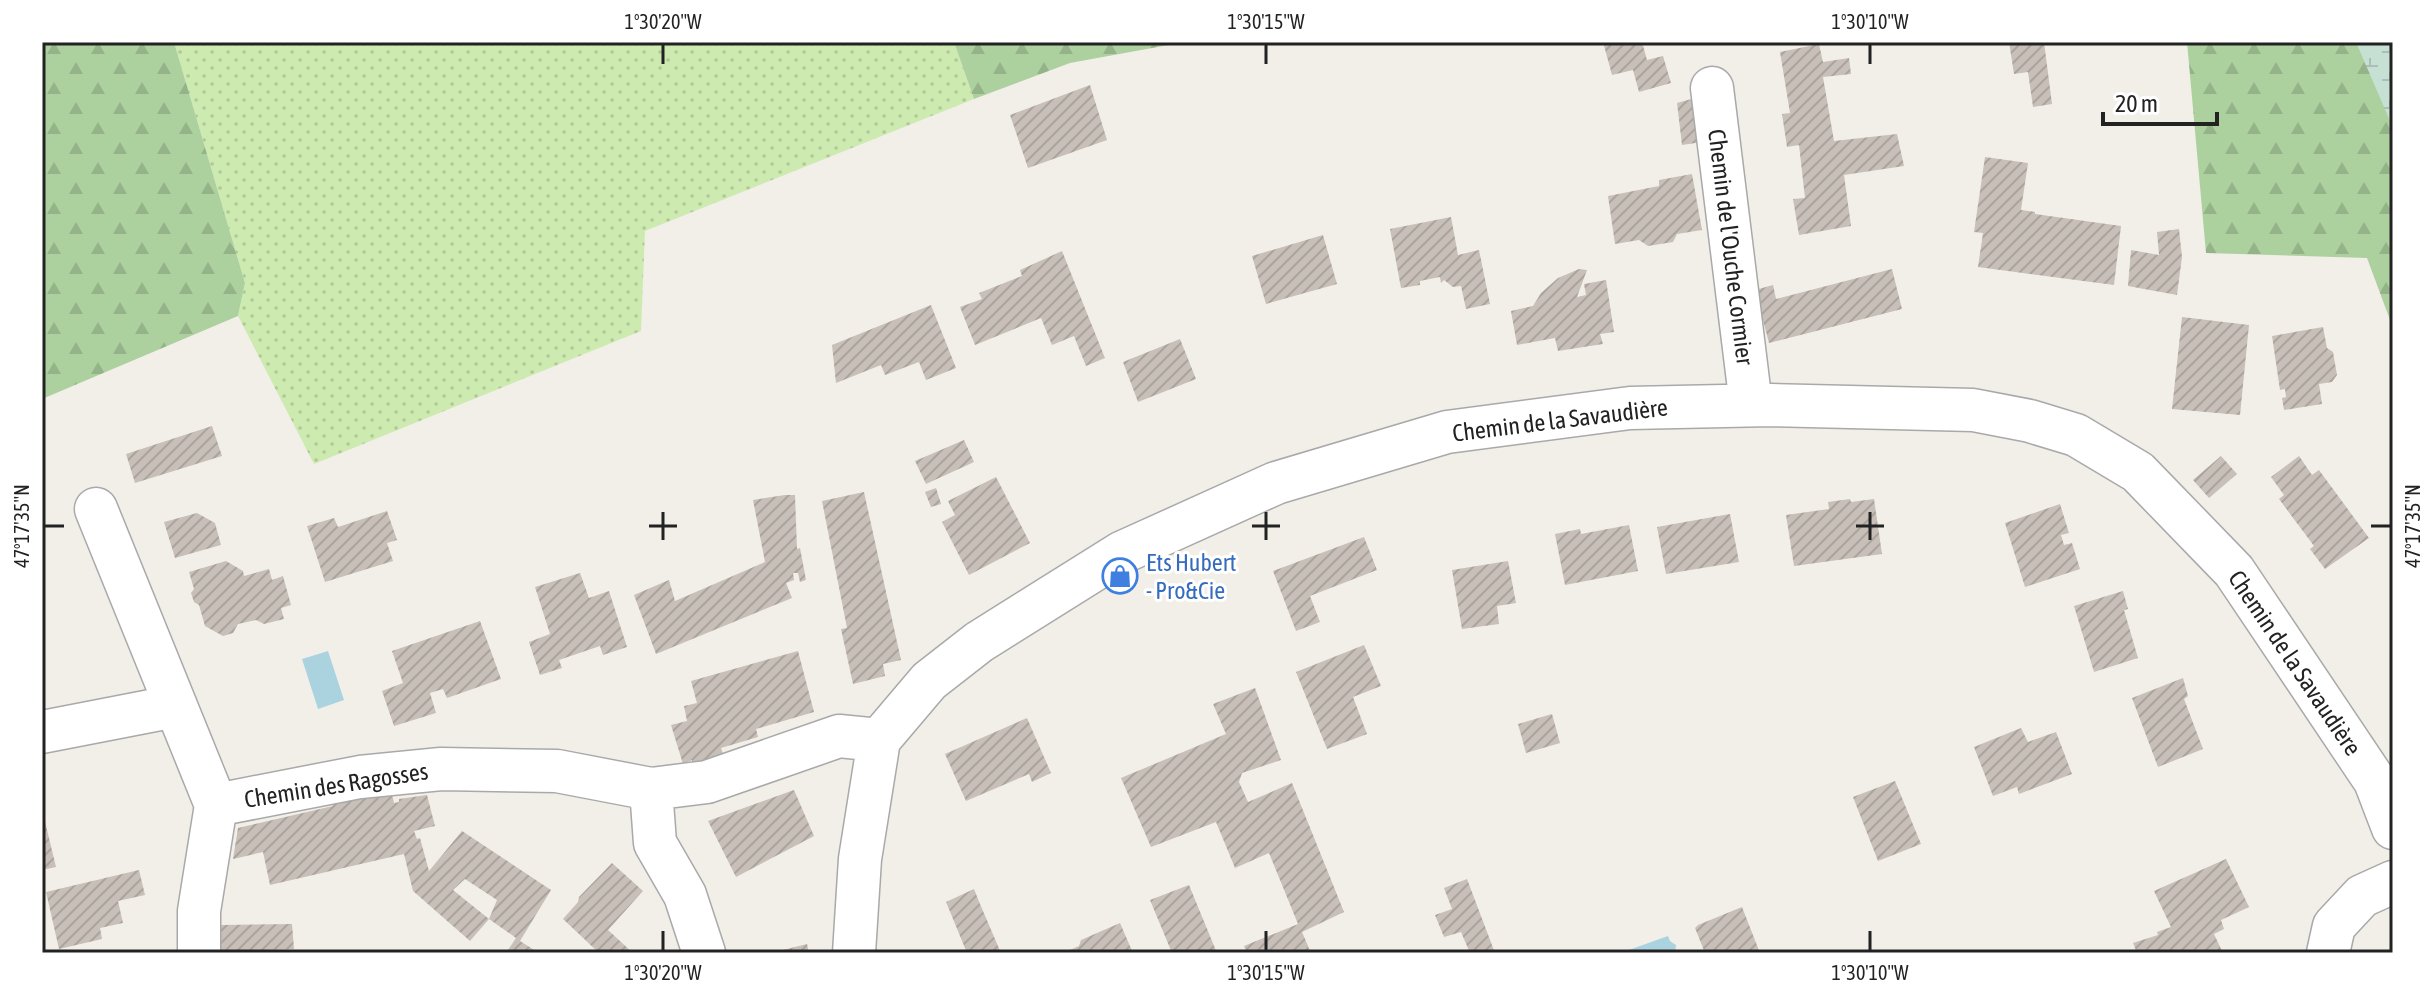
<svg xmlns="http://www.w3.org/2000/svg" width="2435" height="995" font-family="'Asap Condensed',sans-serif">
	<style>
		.grass { fill: url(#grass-dots) }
		.forest { fill: url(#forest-firs) }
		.wetland { fill: url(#wetland-marsh) }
		.water { fill: #aad3df }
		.building { fill: url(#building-hatch) }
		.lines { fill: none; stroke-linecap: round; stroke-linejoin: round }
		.street-casing { stroke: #a9a9a9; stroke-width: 45 }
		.street { stroke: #fff; stroke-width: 42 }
		.ticks { fill: none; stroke: #222; stroke-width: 3 }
		.labels { text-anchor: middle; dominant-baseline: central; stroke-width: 6; stroke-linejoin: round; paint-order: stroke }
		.street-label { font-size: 24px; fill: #222; stroke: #fff }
		.shop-label { font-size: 24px; fill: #366cbe; stroke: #fff; text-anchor: start }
		.neatline { fill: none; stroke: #222; stroke-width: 3 }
		.ticks-label { font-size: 20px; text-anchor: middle; fill: #222 }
	</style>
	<defs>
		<pattern id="grass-dots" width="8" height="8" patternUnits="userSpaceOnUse" patternTransform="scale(2)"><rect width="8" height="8" fill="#cdebb0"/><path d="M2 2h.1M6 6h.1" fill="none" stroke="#b0c997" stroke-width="1.8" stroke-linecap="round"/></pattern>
		<pattern id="forest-firs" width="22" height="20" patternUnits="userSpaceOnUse" patternTransform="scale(2)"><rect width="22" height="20" fill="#add19e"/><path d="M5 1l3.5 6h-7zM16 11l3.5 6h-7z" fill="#95b388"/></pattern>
		<pattern id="wetland-marsh" width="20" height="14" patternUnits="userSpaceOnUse" patternTransform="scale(2)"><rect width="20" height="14" fill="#c6e0d4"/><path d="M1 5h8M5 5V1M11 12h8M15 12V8" fill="none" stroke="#aac0b6"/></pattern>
		<pattern id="building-hatch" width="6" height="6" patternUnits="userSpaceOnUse" patternTransform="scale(2)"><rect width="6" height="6" fill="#c7bfb8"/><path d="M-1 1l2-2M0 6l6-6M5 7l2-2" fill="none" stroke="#aba49e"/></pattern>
	</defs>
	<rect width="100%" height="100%" fill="#f2efe9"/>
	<!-- grass -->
	<path class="grass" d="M174,42h780l20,57 -329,132 -4,100 -327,133 -76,-148 7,-33z"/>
	<!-- forest -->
	<path class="forest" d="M42,42h132l71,241 -7,33 -196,83z
		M954,42h231l-115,21 -96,36z
		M2187,42h206v286l-26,-70 -161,-5z"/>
	<!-- wetland -->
	<path class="wetland" d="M2356,42h37v86z"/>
	<!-- water -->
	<path class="water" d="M328,651l16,49 -26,9 -16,-50z
		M1668,936l2,5 6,4 -1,8h-48l-1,-2z"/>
	<!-- building -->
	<path class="building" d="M1603,42h39l5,18 16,-4 8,27 -32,9 -6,-22 -21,5z
		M2009,42h35l8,62 -19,3 -5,-35 -14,2z
		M1819,44l4,18 26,-4 2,16 -28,3 11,64 63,-7 7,32 -60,9 7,51 -52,9 -6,-36 12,-1 -6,-53 -12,2 -5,-33 8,-1 -10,-61z
		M1090,85l17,55 -79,28 -18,-53z
		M1702,96l7,45 -27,4 -5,-42z
		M1985,157l43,6 -7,47 14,2v2l86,12 -7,59 -136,-18 5,-34 -9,-1z
		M1692,174l10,56 -25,4 -4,8 -25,4 -9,-6 -24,4 -7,-48 51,-10v-6z
		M1451,217l7,38 21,-5 11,54 -24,5 -5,-23 -8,1 -9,-7 -3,3 -1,-6 -20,4v4l-19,3 -11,-59z
		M2179,229l3,28 -5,38 -49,-9 3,-36 28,5 -2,-23z
		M1323,235l14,49 -71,20 -14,-48z
		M1062,251l43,107 -19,8 -12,-30 -22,9 -11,-27 -66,27 -15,-38 22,-8 -3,-6 43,-17 -2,-6z
		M1579,269l8,1 -10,27 9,-2 -2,-11 22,-4 8,52 -14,2 3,10 -45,7 -3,-13 -38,7 -6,-34 22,-5 8,-13 17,-15z
		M1892,269l10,40 -133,34 -14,-53 18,-5 3,14z
		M931,305l25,63 -30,12 -7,-18 -34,13 -4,-10 -45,18 -4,-38z
		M2182,317l67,8 -9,90 -68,-6z
		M2323,327l4,21 6,4 4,23 -5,7 -13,2 3,20 -38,6 -2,-12 4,-1 -1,-8 -5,1 -8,-54z
		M1180,339l16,40 -58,23 -15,-40z
		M212,426l10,30 -87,27 -9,-29z
		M964,440l10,22 -48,22 -11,-23z
		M2221,456l16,18 -28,24 -16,-18z
		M2299,456l13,19 7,-5 50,68 -44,31 -15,-20 4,-3 -35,-47 5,-4 -13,-18z
		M996,477l34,66 -61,32 -27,-53 13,-7 -7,-14z
		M936,488l5,16 -10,3 -6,-15z
		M864,492l37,168 -18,4 2,12 -32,8 -12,-55 6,-1 -25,-127z
		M785,495h10l2,54 3,-1 6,32 -6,2 -2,-9h-5l1,7 -8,3 6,15 -136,56 -22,-59 35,-15 6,21 90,-39 -12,-62z
		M1850,499l1,3 23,-3 8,55 -88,12 -8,-51 43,-6 -1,-7z
		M2060,504l9,29 -8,2 3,10 8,-2 8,26 -55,18 -20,-64z
		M387,511l10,29 -10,3 6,18 -68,21 -18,-56 27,-8 4,9z
		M197,513l18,10 6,22 -46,13 -11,-36z
		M1730,514l9,48 -73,12 -9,-47z
		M1629,525l9,46 -73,14 -10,-51 25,-5 1,5z
		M1364,537l13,33 -67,26 10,26 -24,9 -23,-60z
		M226,561l17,10 1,5 25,-7 3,11 11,-4 8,29 -10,3 3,11 -20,5 -8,-4 -18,4 -5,9 -10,3 -18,-10 -6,-21 -5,-3 -3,-9 3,-4 -5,-17z
		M1508,561l8,42 -19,3 2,18 -37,5 -10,-59z
		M580,573l9,25 20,-7 18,56 -24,8 -3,-9 -41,14 3,8 -22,7 -11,-33 21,-8 -15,-47z
		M2123,591l5,18 -4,1 14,48 -44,14 -20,-66z
		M480,621l21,58 -54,19 -4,-9 -13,4 6,20 -42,13 -12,-35 21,-8 -11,-32z
		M1364,645l17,41 -28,11 14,37 -40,15 -31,-77z
		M798,651l16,61 -58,17 2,8 -37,11 4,12 -31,9 -2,-9 -9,4 -12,-39 16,-4 -3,-15 13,-3 -6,-22z
		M2183,678l5,18 -4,3 19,50 -45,18 -26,-69z
		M1255,688l26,72 -39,13 -3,9 9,20 44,-19 52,129 -42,20 9,21h-64l-3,-7 54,-22 -29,-71 -34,15 -19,-46 -65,25 -30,-69 105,-44 -13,-30z
		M1552,714l8,29 -34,10 -8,-29z
		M1027,718l24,55 -19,9 -3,-8 -63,27 -21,-47z
		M2021,728l7,14 28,-10 16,42 -53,20 -2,-7 -24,9 -19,-49z
		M1895,781l26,63 -43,17 -25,-64z
		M391,790l3,13 5,-1v-3l28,-4 8,31 -21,5 3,8 3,-1 9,33 33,-40 89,59 -31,51 19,12h-33l10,-15 -27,-19 8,-19 -32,-21 -12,11 36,29 -19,22 -57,-50 -9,-37 -134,31 -7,-33 -30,7 5,-31 95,-22 -2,-10z
		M794,790l20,46 -78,41 -28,-56z
		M42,809l14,58 -14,3z
		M2226,859l23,48 -28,13 3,9 -10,5 9,19h-86l-4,-10 25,-8 -1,-3 14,-5 -17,-36z
		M612,863l31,28 -35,39 25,23h-34l-36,-34 15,-17 1,-5z
		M139,870l6,25 -27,6 5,22 -23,5 2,11 -43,10 -13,-57z
		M1467,879l28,74h-25l-9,-21 -17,5 -9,-22 17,-6 -8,-21z
		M1189,885l28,68h-45l-22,-53z
		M974,889l6,15 21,49h-34l-21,-51z
		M1742,907l18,46h-55l-10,-25 3,-3z
		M1120,923l13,30h-70l16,-7 2,-6z
		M292,924l2,25 -28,1v3h-47v-28z
		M807,944l2,9h-34v-1z"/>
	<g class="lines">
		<defs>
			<path id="street" d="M1712,88l39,317
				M96,509l120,296 -17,106v42
				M42,732l134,-26
				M651,789l4,54 30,52 19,58
				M216,805l144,-28 81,-8 116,2 94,18 56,-7 132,-46 40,4
				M854,953l6,-94 19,-119 50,-59 50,-39 142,-89 155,-70 171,-51 183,-24 141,-3 202,5 57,11 46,14 62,37 96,99 141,210 18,47
				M2328,953l6,-27 28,-30 31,-14"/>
		</defs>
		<!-- street casing -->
		<use href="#street" class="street-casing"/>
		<!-- street -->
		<use href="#street" class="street"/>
	</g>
	<!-- ticks -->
	<path class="ticks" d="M663,44v20M1266,44v20M1870,44v20M663,512v28M1266,512v28M1870,512v28M44,526h20M649,526h28M1252,526h28M1856,526h28M2371,526h20M663,931v20M1266,931v20M1870,931v20"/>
	<!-- icons -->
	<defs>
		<symbol id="shop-ring" viewBox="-11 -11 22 22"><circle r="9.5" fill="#fff" stroke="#3f7fe0" stroke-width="1.5"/><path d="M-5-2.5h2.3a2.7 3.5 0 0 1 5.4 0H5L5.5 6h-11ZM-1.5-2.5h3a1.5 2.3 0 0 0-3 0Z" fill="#3f7fe0"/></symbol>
	</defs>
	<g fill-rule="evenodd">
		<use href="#shop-ring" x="1100" y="556" width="40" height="40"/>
	</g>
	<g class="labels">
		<!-- street labels -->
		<g class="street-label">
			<text transform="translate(1731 247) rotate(83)">Chemin de l'Ouche Cormier</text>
			<text transform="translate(1560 420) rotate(-7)">Chemin de la Savaudière</text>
			<text transform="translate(2295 663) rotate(56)">Chemin de la Savaudière</text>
			<text transform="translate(336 785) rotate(-9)">Chemin des Ragosses</text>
		</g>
		<!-- shop labels -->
		<g class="shop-label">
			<text x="1146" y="562">Ets Hubert<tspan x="1146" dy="28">- Pro&amp;Cie</tspan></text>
		</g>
	</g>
	<!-- border -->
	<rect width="2435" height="995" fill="none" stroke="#ffffff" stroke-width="88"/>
	<!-- scale -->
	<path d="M2103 112v12h114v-12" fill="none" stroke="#222222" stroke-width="4"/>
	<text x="2115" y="112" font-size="24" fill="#222222" stroke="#ffffff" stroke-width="6" paint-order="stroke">20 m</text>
	<rect x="44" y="44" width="2347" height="907" class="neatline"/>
	<g class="ticks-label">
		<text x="663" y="29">1°30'20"W</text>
		<text x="1266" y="29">1°30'15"W</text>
		<text x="1870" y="29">1°30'10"W</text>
		<text transform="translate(22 526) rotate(-90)" y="7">47°17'35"N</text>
		<text transform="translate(2413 526) rotate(-90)" y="7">47°17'35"N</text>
		<text x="663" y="980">1°30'20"W</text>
		<text x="1266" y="980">1°30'15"W</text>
		<text x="1870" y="980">1°30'10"W</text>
	</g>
</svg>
